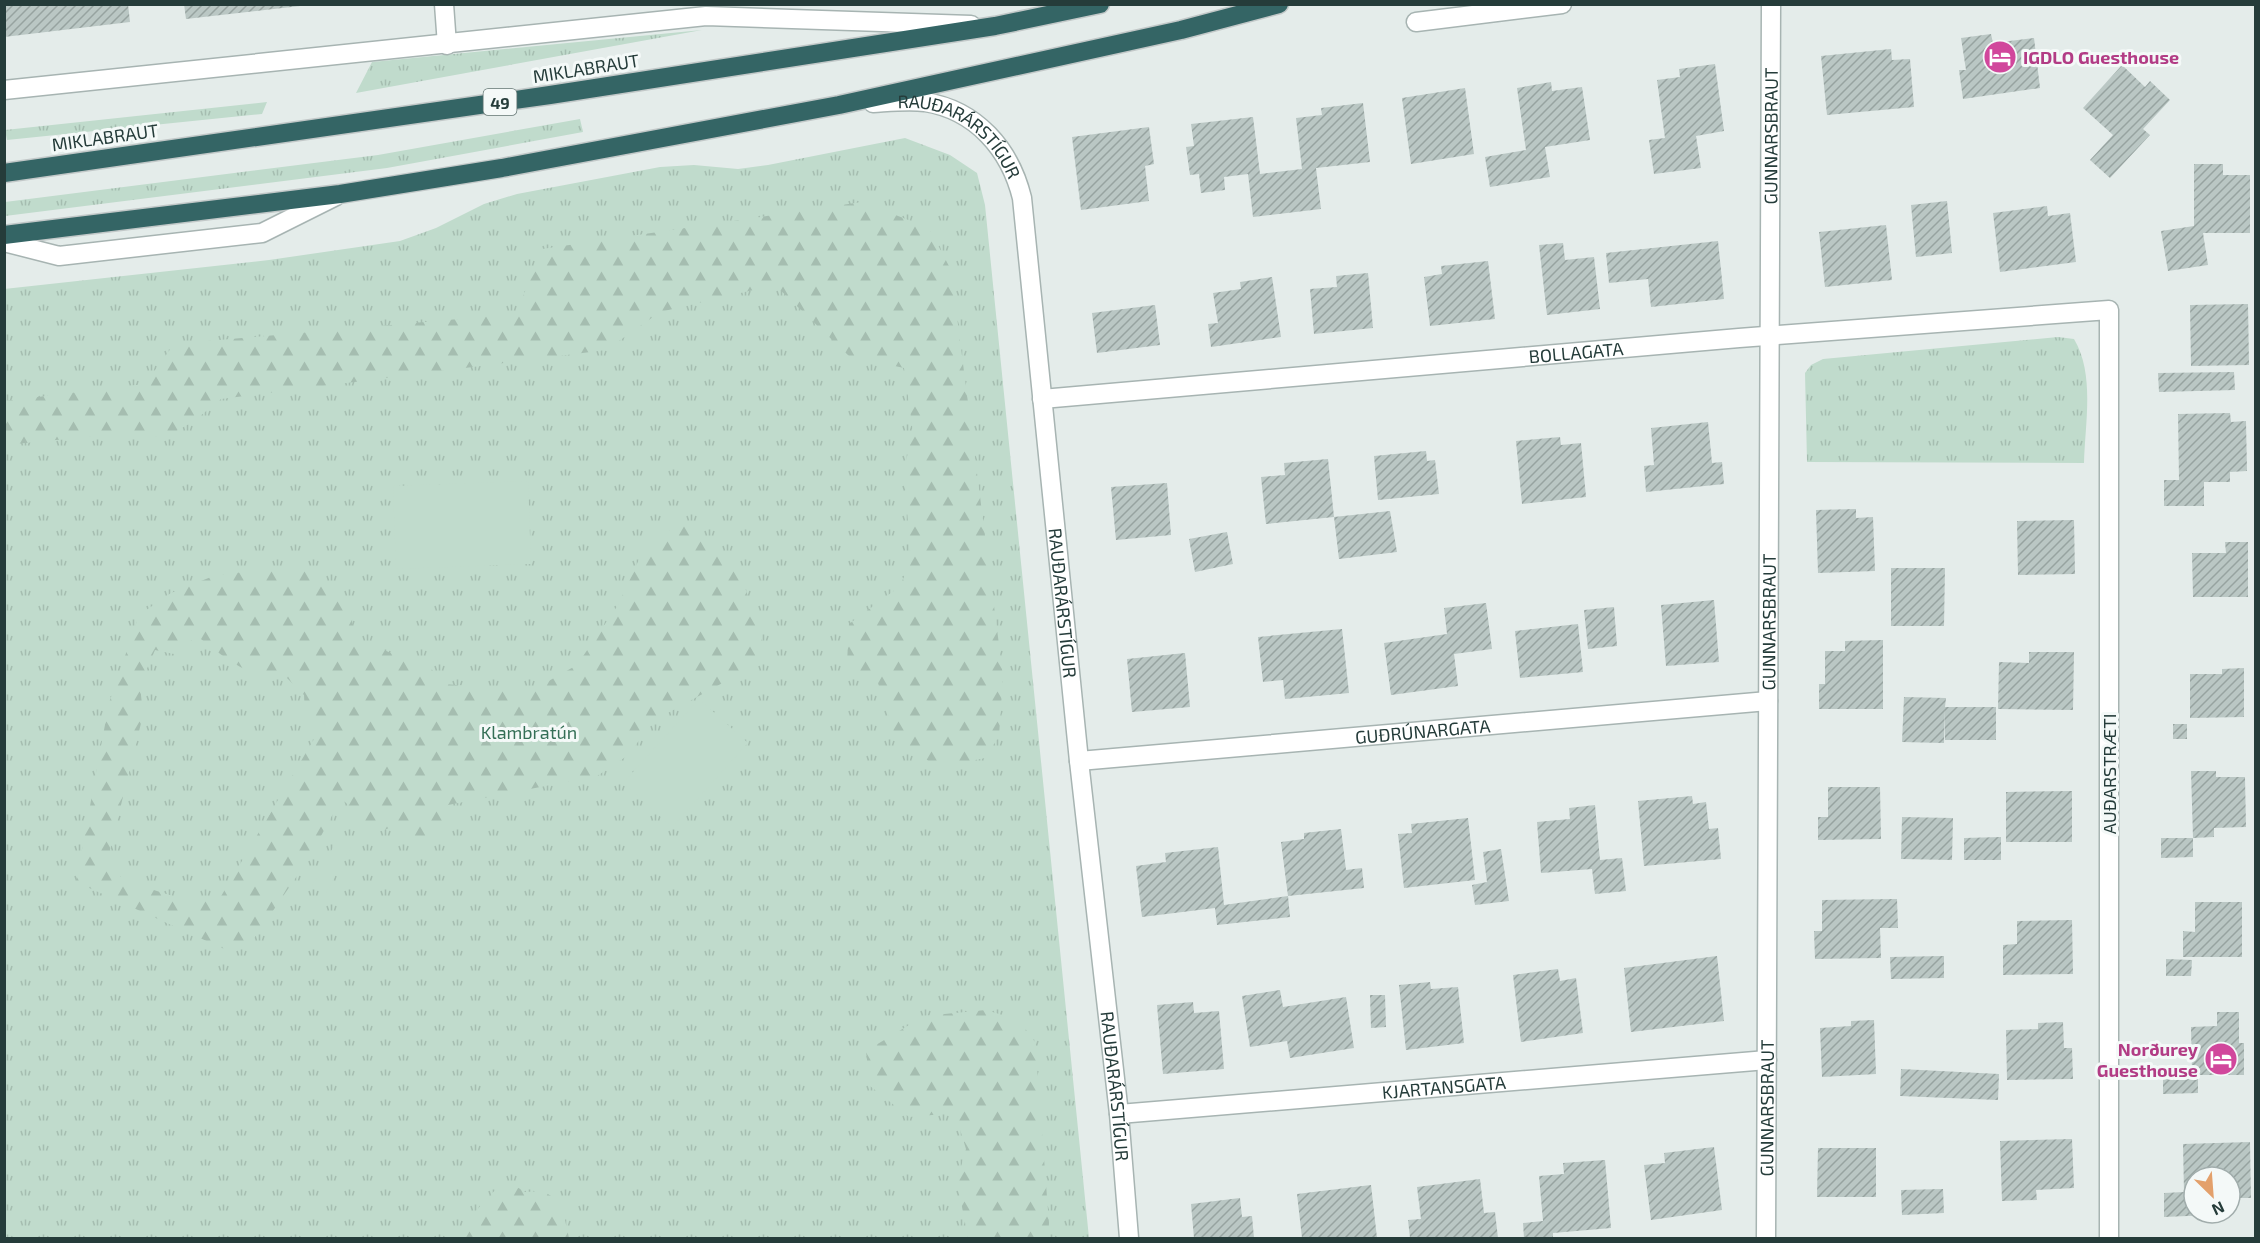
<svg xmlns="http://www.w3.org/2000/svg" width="2260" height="1243" font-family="'Exo 2',sans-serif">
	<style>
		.grass { fill: url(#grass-tufts) }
		.forest { fill: url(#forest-firs); fill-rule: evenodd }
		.pitch { fill: #c0dbcc }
		.building { fill: url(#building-hatch) }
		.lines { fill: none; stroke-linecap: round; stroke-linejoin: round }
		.lane-casing { stroke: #a7b4b2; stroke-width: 21 }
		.street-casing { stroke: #a7b4b2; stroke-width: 21 }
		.highway-casing { stroke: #c2c8c8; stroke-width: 21 }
		.lane { stroke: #fff; stroke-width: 18 }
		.street { stroke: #fff; stroke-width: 18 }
		.highway { stroke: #346565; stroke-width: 18 }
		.labels { text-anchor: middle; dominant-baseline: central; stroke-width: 6; stroke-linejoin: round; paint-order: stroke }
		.shield { fill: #f4f9f8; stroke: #637573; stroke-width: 1.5 }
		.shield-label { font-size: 16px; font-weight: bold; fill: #253c3a }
		.hotel-label { font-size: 18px; font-weight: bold; fill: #b23c85; stroke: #f4f9f8; text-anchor: start }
		.street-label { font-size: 18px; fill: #253c3a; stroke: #f4f9f8 }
		.park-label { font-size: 18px; fill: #346f56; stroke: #f4f9f8 }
	</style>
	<defs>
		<pattern id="grass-tufts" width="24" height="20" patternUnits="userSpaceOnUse" patternTransform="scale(1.5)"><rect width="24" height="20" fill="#c0dbcc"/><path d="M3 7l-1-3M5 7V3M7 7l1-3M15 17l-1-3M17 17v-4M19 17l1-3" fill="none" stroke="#a5bdb0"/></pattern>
		<pattern id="forest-firs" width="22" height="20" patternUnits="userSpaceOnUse" patternTransform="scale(1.5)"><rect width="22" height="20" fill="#c0dbcc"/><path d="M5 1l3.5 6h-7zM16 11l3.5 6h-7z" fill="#a5bdb0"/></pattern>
		<pattern id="building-hatch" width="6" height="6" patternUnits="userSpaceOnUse" patternTransform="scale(1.5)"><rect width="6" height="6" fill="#bac7c4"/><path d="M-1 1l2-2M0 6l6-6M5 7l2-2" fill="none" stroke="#97a3a0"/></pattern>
	</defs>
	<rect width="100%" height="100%" fill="#e4ecea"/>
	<!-- grass -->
	<path class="grass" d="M702,30l-346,63 16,-31z
		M267,102l-5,12 -255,26 -2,-10z
		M580,119l3,13 -196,36 -382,48v-14l373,-47z
		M905,138l45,17 27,18 8,32 104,1033h-1084l-1,-949 265,-29 131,-19 36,-13 48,-24 33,-10 143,-27 34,-2 44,4 30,-4z
		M2058,337l16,2c21,35 11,84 10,124l-277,-1 -2,-89 6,-8 12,-6z"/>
	<!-- forest -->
	<path class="forest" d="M862,202l67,26 22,42 52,406 -4,60 -14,22 -48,10 -43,-35 -16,-50 -31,-20 2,-39 50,-37 12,-24 -7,-94 9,-37 -9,-64 -55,-12 -74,-71 -115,27 -54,38 -385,49 -27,22 -28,16 -59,-2 -102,10v-44l140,-17 29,-40 342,-30 26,-65z
		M684,524l52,36 32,98 -113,62 -28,36 -30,20 -149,29v20l-15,15 -17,-2 -7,-11 -9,-3 -19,7 -18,-5 -9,-17 -13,-10 -33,61 -60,87 -17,5 -155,-70 33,-179 30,-88 32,-22 45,-18 77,-8 28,10 31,42 1,17 40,18 16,-2 19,13 16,19 87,7 46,-26 41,-60 30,-65zM197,636c33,25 46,40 90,42l17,17 1,21 12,18 -97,164 -25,5 -73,-23 -12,-30 33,-135 -3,-30 15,-35 19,4z
		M986,1010l33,10 16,22 14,181 -1,15h-80l-11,-57 9,-32 -11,-36 -46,4 -39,-31 -4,-35 58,-35z
		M507,1181l18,11 18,-1 13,8 7,12 6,27h-109c8,-20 28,-44 47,-57z"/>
	<!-- pitch -->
	<path class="pitch" d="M528,481l3,83 -135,5 -3,-83z
		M699,699l49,44 -76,84 -49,-44z
		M337,840l14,7 -25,46 -14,-7z"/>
	<!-- building -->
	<path class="building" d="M4,4h124l2,18 -126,15z
		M184,4h116v2l-114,13z
		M1991,34l2,9 41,-5 6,50 -77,11 -4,-29h7l-5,-32z
		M1891,49l1,11 18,-1 4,48 -87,8 -6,-59z
		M1715,64l9,67 -28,5 5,32 -47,6 -5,-34 16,-2 -8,-58 23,-3 -1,-8z
		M2122,65l23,22 5,-6 20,19 -27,29 7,6 -40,43 -20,-18 23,-25 -30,-27z
		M1551,82l1,9 30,-4 8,53 -45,7 5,30 -60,10 -5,-30 41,-7 -9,-62z
		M1465,88l9,66 -63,10 -9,-66z
		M1363,103l7,59 -54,6 5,41 -68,8 -5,-43 -24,3 1,13 -24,3 -2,-19 -9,1 -4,-28 8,-1 -3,-22 62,-7 7,57 42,-5 -6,-51 26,-3 -1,-7z
		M1149,127l5,37 -9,2 4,35 -68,9 -9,-73z
		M2194,164h29v11h27v58h-47l5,32 -40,6 -7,-40 33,-5z
		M1947,201l5,52 -36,4 -5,-52z
		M2047,206l1,10 22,-3 6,49 -76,10 -7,-59z
		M1886,225l6,55 -67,7 -6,-55z
		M1718,241l6,58 -73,8 -3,-28 -39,4 -3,-30z
		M1563,243l2,17 29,-3 6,52 -53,6 -8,-70z
		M1488,261l7,58 -65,7 -6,-49 18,-3 -1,-8z
		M1368,273l5,55 -59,6 -4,-45 27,-2 -1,-11z
		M1272,277l9,60 -70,10 -3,-23 10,-1 -5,-30 28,-4 -1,-7z
		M2248,304l1,61 -58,1 -1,-61z
		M1155,305l5,40 -63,8 -5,-40z
		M2234,372l1,18 -76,2 -1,-19z
		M2230,413l1,9 15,-1 1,50 -17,1v10h-26v24h-40v-26h15l-1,-66z
		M1708,422l4,41 10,-1 2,22 -78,8 -2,-26 10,-1 -3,-37z
		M1560,437l1,8 20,-2 5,54 -64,7 -6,-63z
		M1426,451l1,10 8,-1 4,34 -61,6 -4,-44z
		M1328,459l6,58 -68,7 -5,-47 24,-2 -1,-12z
		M1167,483l4,52 -55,5 -5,-53z
		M1856,509v9l17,-1 2,54 -57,2 -2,-63z
		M1390,511l7,41 -58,7 -5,-42z
		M2074,520l1,54 -57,1 -1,-54z
		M1227,532l6,32 -38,8 -6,-33z
		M2225,542h23v55h-55l-1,-44h34z
		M1891,568h54l-1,58h-53z
		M1714,600l5,62 -53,4 -5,-61z
		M1486,603l6,46 -38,5 4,32 -67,9 -7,-52 63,-9 -3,-26z
		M1614,607l3,39 -29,3 -4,-39z
		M1578,624l5,48 -63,6 -5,-47z
		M1342,629l7,64 -64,6 -2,-19 -20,2 -5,-45z
		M1883,640v69h-64v-25h6v-33h20v-10z
		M2029,652h45l-1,58 -75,-1 1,-47 30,1z
		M1185,653l5,54 -58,5 -5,-53z
		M2244,668v49l-54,1v-44h32v-5z
		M1904,697l42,1 -1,9h51v33h-51v-31l-1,34 -42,-1z
		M2173,724h14v15h-14z
		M2191,771h25v6h29l1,50 -32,1v9l-21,1z
		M1828,787h52l1,52 -63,1v-23h10z
		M2072,791v51h-66v-50z
		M1692,796l1,8 13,-2 3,27 9,-1 3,31 -77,7 -6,-65z
		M1595,805l5,55 22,-2 4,33 -31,3 -3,-25 -51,4 -4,-51 33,-3 -1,-11z
		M1902,817l51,1 -1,42 -51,-1z
		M1468,818l7,62 -71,8 -6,-54 14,-1 -1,-9z
		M1341,829l5,41 16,-2 2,20 -76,8 -7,-54 23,-3v-6z
		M2001,837v23h-37v-22z
		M2161,838h32v19l-32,1z
		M1218,847l6,58 64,-9 2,21 -73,8 -2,-17 -73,9 -6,-51 30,-4 -1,-9z
		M1501,849l8,52 -34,4 -3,-20 15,-3 -4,-30z
		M1897,899l1,29h-18l1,30 -66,1 -1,-28h8v-31z
		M2195,902h47v55h-59v-26l12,1z
		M2072,920l1,54 -70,1v-30l14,-1v-23z
		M1717,956l7,65 -93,11 -7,-64z
		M1944,956v22l-53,1 -1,-22z
		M2166,959l26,1 -1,16h-25z
		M1558,969l2,12 16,-3 7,55 -62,9 -8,-67z
		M1430,982l1,7 27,-2 6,56 -58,7 -7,-65z
		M1280,990l3,17 63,-10 8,51 -64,10 -3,-17 -37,6 -8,-51z
		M1370,995h15l1,32 -15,1z
		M1193,1002l1,11 25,-2 5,58 -61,5 -6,-69z
		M2217,1012h22v31h5v32h-52l-1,-48 26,-1z
		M1874,1020l2,54 -54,3 -2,-49 31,-2v-5z
		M2063,1022l1,26h8l1,31 -66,1 -1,-50 32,-1v-6z
		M1901,1069l98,5 -1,26 -98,-4z
		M2198,1078v15l-35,1v-15z
		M2072,1139l2,49 -38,2 1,10 -35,1 -2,-60z
		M2250,1142l1,56h-21v-21h-36v36h17v2l-47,2v-24l20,-1 -1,-48z
		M1714,1147l8,63 -71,10 -7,-55 21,-2 -1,-10z
		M1818,1148h58v49h-59z
		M1605,1160l6,68 -58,5v5h-29l-1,-15 20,-2 -4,-45 25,-2 -1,-11z
		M1480,1179l4,34 11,-1 3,26h-88l-2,-18 13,-1 -4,-32z
		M1371,1185l6,53h-75l-5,-44z
		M1943,1189l1,24 -42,2 -1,-25z
		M1240,1198l2,19 10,-1 2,22h-60l-3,-34z"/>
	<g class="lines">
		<defs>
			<path id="lane" d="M4,242l55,14 203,-23 74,-37"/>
			<g id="street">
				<path d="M444,4l3,41"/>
				<path d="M1416,22l146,-18"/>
				<path d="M4,90l702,-74 265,9"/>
				<path id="s1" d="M873,103c17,-1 35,-3 52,-1 51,8 85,47 97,96l57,563 40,353 10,124"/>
				<path id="s2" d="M1042,399l697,-61 370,-28v928"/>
				<path id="s3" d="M1079,761l689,-60"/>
				<path id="s4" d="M1119,1114l648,-54"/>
				<path id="s5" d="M1766,1238l5,-1234"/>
			</g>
			<path id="highway" d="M4,173l546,-78 445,-69 105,-22
				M4,235l336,-41 162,-26 337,-63 342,-75 98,-26"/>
		</defs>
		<!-- lane casing -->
		<use href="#lane" class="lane-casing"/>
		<!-- street casing -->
		<use href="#street" class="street-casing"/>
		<!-- highway casing -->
		<use href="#highway" class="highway-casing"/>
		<!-- lane -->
		<use href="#lane" class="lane"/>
		<!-- street -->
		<use href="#street" class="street"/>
		<!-- highway -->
		<use href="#highway" class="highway"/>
	</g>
	<!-- icons -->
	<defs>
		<symbol id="hotel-disc" viewBox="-11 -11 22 22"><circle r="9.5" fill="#d1479c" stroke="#f4f9f8"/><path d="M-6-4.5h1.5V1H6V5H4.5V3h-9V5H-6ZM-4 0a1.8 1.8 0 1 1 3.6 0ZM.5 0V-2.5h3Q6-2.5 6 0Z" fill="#fff"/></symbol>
	</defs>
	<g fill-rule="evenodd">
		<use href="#hotel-disc" x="1981" y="38" width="38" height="38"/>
		<use href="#hotel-disc" x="2202" y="1040" width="38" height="38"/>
	</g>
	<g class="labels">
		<!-- shield labels -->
		<rect class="shield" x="483.5" y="89" width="33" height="26" rx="4.5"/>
		<g class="shield-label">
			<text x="500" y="102">49</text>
		</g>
		<!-- hotel labels -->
		<g class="hotel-label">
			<text x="2023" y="57">IGDLO Guesthouse</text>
			<text x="2198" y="1049" text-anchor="end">Norðurey<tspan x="2198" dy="21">Guesthouse</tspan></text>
		</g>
		<!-- street labels -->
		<g class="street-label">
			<text transform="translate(586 68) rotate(-9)">MIKLABRAUT</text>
			<text stroke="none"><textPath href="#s5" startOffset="1102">GUNNARSBRAUT</textPath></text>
			<text transform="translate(105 137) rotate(-8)">MIKLABRAUT</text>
			<text stroke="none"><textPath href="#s1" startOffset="100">RAUÐARÁRSTÍGUR</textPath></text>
			<text stroke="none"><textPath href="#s2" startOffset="536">BOLLAGATA</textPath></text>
			<text stroke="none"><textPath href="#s1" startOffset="604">RAUÐARÁRSTÍGUR</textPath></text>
			<text stroke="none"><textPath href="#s5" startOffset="616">GUNNARSBRAUT</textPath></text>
			<text stroke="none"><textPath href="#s3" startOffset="345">GUÐRÚNARGATA</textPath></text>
			<text transform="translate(2109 774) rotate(-90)">AUÐARSTRÆTI</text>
			<text stroke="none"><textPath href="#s1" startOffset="1090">RAUÐARÁRSTÍGUR</textPath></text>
			<text stroke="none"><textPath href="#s4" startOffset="326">KJARTANSGATA</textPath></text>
			<text stroke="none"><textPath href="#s5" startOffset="130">GUNNARSBRAUT</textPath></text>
		</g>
		<!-- park labels -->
		<g class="park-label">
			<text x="529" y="732">Klambratún</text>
		</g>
	</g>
	<!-- border -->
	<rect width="2260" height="1243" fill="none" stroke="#253c3a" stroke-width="12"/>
	<!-- north arrow -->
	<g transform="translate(2212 1195) rotate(155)"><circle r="28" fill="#f4f9f8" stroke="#a1adac" stroke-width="1.5"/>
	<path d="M0-4.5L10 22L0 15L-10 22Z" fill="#e3a06b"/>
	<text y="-9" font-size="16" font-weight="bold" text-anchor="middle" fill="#253c3a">N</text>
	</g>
</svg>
